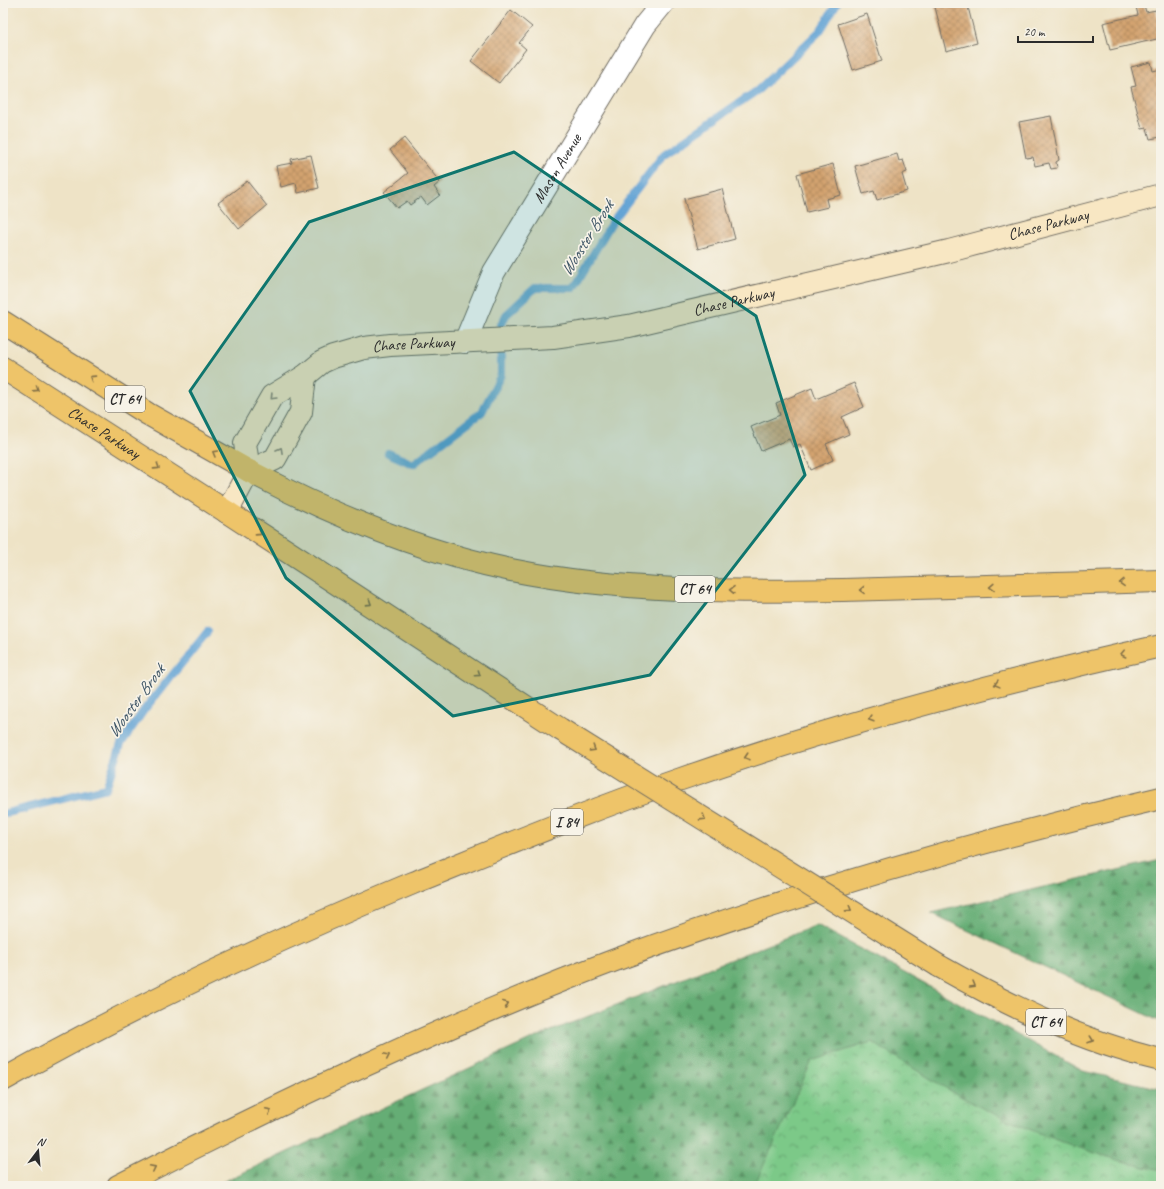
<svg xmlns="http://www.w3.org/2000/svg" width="1164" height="1189" font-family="Caveat,sans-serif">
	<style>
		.forest { fill: url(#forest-firs); stroke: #486c50 }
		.park { fill: url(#park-crowns); stroke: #547a5a }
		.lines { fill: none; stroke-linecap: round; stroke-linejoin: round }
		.stream { stroke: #60a2d4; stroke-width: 8 }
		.building { fill: url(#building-cross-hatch) }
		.minor-casing { stroke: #6f6b61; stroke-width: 24 }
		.secondary-casing { stroke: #6f6b61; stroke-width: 24 }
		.primary-casing { stroke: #6f6b61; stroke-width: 24 }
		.motorway-casing { stroke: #6f6b61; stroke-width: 24 }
		.minor { stroke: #fff; stroke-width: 22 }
		.secondary { stroke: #f8e7c3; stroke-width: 22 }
		.primary { stroke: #eec469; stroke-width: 22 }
		.motorway { stroke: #eec469; stroke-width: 22 }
		.motorway-bridge-casing { stroke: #6f6b61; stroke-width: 24; stroke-linecap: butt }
		.motorway-bridge { stroke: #eec469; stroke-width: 22 }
		.oneway { stroke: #837047 }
		.oneway2 { stroke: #928977 }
		.marked { fill: #0f766e; fill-opacity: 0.2; stroke: #0f766e; stroke-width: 3; stroke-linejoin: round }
		.labels { text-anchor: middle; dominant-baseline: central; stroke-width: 3.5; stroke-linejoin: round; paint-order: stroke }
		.shield { fill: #f7f3e8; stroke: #686764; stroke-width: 1 }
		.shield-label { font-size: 15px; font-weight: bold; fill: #2b2b2b }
		.street-label { font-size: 16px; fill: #2b2b2b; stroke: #f7f3e8 }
		.water-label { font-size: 17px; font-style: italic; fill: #3e5566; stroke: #f7f3e8 }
	</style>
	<defs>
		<pattern id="forest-firs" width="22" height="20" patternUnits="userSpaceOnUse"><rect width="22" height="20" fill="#65ad74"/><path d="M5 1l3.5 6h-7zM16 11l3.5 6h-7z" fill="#538d5f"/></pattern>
		<pattern id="park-crowns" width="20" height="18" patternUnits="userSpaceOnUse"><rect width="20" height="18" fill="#7cc988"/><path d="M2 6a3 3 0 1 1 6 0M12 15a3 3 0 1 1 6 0" fill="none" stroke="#66a36f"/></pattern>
		<pattern id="building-cross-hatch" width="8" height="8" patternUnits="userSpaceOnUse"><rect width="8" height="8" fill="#d3a370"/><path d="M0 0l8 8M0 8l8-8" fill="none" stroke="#ab855c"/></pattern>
	</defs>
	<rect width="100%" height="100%" fill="#f7f3e8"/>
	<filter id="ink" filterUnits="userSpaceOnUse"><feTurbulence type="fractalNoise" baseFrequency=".025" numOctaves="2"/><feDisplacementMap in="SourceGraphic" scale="8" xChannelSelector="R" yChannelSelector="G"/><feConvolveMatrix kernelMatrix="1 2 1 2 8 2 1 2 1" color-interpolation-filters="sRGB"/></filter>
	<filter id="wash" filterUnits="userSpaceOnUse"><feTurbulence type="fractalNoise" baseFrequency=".012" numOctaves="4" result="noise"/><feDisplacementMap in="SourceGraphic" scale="16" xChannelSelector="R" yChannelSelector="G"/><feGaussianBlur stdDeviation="0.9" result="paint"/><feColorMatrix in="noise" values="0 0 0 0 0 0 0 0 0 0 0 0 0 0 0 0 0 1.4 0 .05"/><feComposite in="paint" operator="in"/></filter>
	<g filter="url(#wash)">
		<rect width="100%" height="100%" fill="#eee3c6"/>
		<!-- forest -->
		<path class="forest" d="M1161,860v160h-4l-226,-107z
			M817,925l266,146 78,18v97h-947l327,-151z"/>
		<!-- park -->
		<path class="park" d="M872,1042c36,23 73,47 112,67 56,27 116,48 177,62v15h-407l58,-125z"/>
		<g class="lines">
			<!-- stream -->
			<path class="stream" d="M388,453l25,11 69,-52 19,-37v-50l5,-10 29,-27h38l39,-66 52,-68 94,-64 62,-59 17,-28
				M3,814l103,-26 15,-44 23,-34 64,-79"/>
		</g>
		<g id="blocks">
			<!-- building -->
			<path class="building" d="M934,3h33l10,40 -31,8z
				M1144,5l2,7 10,-2 5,28 -51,12 -7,-27 35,-8 -2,-8z
				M511,10l21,17 -13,16 7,6 -27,34 -28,-22z
				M867,14l15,47 -29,9 -15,-46z
				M1151,62l2,9 8,-2v68l-11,2 -3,-11 -5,1 -11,-42 5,-1 -5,-19z
				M1051,116l8,44 -3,2 1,6 -6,1 -2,-6 -14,3 -2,-9 -7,1 -7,-36z
				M404,138l36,44 -6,5 6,8 -13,10 -6,-8 -11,8 -3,-4 -10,7 -13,-16 24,-19 -18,-23z
				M897,154l2,7 4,-1 4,12 -5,2 5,17 -30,9 -3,-9 -11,3 -8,-28z
				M311,155l8,33 -21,5 -2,-10 -15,4 -5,-21 16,-3 -1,-4z
				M833,164l8,31 -15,4 2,8 -21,5 -10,-38z
				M247,181l20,25 -28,23 -21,-26z
				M722,189l13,50 -37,10 -14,-50z
				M854,383l10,24 -22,10 7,17 -23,10 7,16 -22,10 -11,-26 -7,3 -4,-8 -28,12 -10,-24 29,-12 -4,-12 36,-15 4,11z"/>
		</g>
	</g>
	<g filter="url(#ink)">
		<use href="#blocks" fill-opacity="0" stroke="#6f6b61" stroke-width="1"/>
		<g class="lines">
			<defs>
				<g id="minor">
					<path id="s1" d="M465,342l29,-70 151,-247 18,-22"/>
				</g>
				<g id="secondary">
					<path id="s2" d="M249,471l-4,-28 27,-47 33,-20 17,-14 11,-5 31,-9 26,-3 163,-8 76,-11 320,-75 212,-56"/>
					<path d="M227,512l22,-41 26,-12 26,-47 4,-36"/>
				</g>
				<g id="primary">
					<path d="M3,322l145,92 101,57"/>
					<path id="s3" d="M3,368l224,144"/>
				</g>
				<path id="motorway" d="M249,471c83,44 170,80 262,99 109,22 222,22 332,20 106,-2 212,-5 318,-9
					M227,512l333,217
					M939,966c71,40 143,76 222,94
					M3,1080c132,-75 271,-139 410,-197 89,-36 177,-73 268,-104 157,-55 318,-97 480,-133
					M118,1186c163,-83 329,-163 500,-227 178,-66 359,-118 543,-161"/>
			</defs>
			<!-- minor casing -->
			<use href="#minor" class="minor-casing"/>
			<!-- secondary casing -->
			<use href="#secondary" class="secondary-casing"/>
			<!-- primary casing -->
			<use href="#primary" class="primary-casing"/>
			<!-- motorway casing -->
			<use href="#motorway" class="motorway-casing"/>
			<!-- minor -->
			<use href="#minor" class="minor"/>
			<!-- secondary -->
			<use href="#secondary" class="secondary"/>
			<!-- primary -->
			<use href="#primary" class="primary"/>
			<!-- motorway -->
			<use href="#motorway" class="motorway"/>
			<defs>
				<path id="motorway-bridge" d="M560,729l379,237"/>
			</defs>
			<!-- motorway-bridge casing -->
			<use href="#motorway-bridge" class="motorway-bridge-casing"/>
			<!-- motorway-bridge -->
			<use href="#motorway-bridge" class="motorway-bridge"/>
		</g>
		<!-- one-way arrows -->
		<defs><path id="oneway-chevron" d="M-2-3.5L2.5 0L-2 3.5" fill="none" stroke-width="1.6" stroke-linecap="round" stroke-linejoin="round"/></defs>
		<g class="oneway">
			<use href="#oneway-chevron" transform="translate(92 378) rotate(-147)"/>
			<use href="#oneway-chevron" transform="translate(36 389) rotate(33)"/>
			<use href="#oneway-chevron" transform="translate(215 453) rotate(-150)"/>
			<use href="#oneway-chevron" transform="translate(157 467) rotate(33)"/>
			<use href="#oneway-chevron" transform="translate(259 533) rotate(33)"/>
			<use href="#oneway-chevron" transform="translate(1122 583) rotate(178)"/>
			<use href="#oneway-chevron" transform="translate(992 587) rotate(178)"/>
			<use href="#oneway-chevron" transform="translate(732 590) rotate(-179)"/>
			<use href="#oneway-chevron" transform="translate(862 590) rotate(179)"/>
			<use href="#oneway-chevron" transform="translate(369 603) rotate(33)"/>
			<use href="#oneway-chevron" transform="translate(1123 654) rotate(167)"/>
			<use href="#oneway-chevron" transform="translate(478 674) rotate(34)"/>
			<use href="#oneway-chevron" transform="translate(997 684) rotate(165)"/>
			<use href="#oneway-chevron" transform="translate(871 719) rotate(163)"/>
			<use href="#oneway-chevron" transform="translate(593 749) rotate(32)"/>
			<use href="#oneway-chevron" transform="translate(747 757) rotate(162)"/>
			<use href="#oneway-chevron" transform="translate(703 818) rotate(32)"/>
			<use href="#oneway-chevron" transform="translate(849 909) rotate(32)"/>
			<use href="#oneway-chevron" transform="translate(973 985) rotate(30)"/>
			<use href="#oneway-chevron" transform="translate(506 1004) rotate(-23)"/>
			<use href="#oneway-chevron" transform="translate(1091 1040) rotate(19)"/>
			<use href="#oneway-chevron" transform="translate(387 1056) rotate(-25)"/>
			<use href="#oneway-chevron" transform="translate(269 1111) rotate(-26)"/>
			<use href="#oneway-chevron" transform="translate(153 1168) rotate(-27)"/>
		</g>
		<g class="oneway2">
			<use href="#oneway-chevron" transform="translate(273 397) rotate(134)"/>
			<use href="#oneway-chevron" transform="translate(280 450) rotate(-61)"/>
		</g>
	</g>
	<!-- marked area -->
	<path class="marked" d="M514,152l242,164 49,159 -155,200 -197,41 -167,-138 -96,-187 119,-169z"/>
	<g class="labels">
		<!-- shield labels -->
		<g class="shield">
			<rect x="105" y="386" width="40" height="26" rx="3"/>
			<rect x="675" y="576" width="40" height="26" rx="3"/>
			<rect x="551" y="809" width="32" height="26" rx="3"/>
			<rect x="1026" y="1009" width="40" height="26" rx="3"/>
		</g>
		<g class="shield-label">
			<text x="125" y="399">CT 64</text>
			<text x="695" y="589">CT 64</text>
			<text x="567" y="822">I 84</text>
			<text x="1046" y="1022">CT 64</text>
		</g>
		<!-- street labels -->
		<g class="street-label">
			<text stroke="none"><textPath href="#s1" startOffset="197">Mason Avenue</textPath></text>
			<text stroke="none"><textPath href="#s2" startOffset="885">Chase Parkway</textPath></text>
			<text stroke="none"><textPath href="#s2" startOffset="561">Chase Parkway</textPath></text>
			<text stroke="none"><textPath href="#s2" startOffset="237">Chase Parkway</textPath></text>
			<text stroke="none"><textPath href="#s3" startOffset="120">Chase Parkway</textPath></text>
		</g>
		<!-- water labels -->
		<g class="water-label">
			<text transform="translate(587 238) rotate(-58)">Wooster Brook</text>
			<text transform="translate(136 701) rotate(-54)">Wooster Brook</text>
		</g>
	</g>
	<!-- margin -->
	<rect width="1164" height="1189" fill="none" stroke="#f7f3e8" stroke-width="16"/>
	<!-- north arrow -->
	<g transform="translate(38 1151) rotate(16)" stroke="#f7f3e8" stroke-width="3" paint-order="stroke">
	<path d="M0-3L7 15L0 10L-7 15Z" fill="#2b2b2b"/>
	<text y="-6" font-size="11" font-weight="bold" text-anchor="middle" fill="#2b2b2b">N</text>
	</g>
	<!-- scale -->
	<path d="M1018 36v6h75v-6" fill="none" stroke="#2b2b2b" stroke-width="2"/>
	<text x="1024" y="36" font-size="12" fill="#2b2b2b" stroke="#f7f3e8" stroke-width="3" paint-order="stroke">20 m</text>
</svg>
